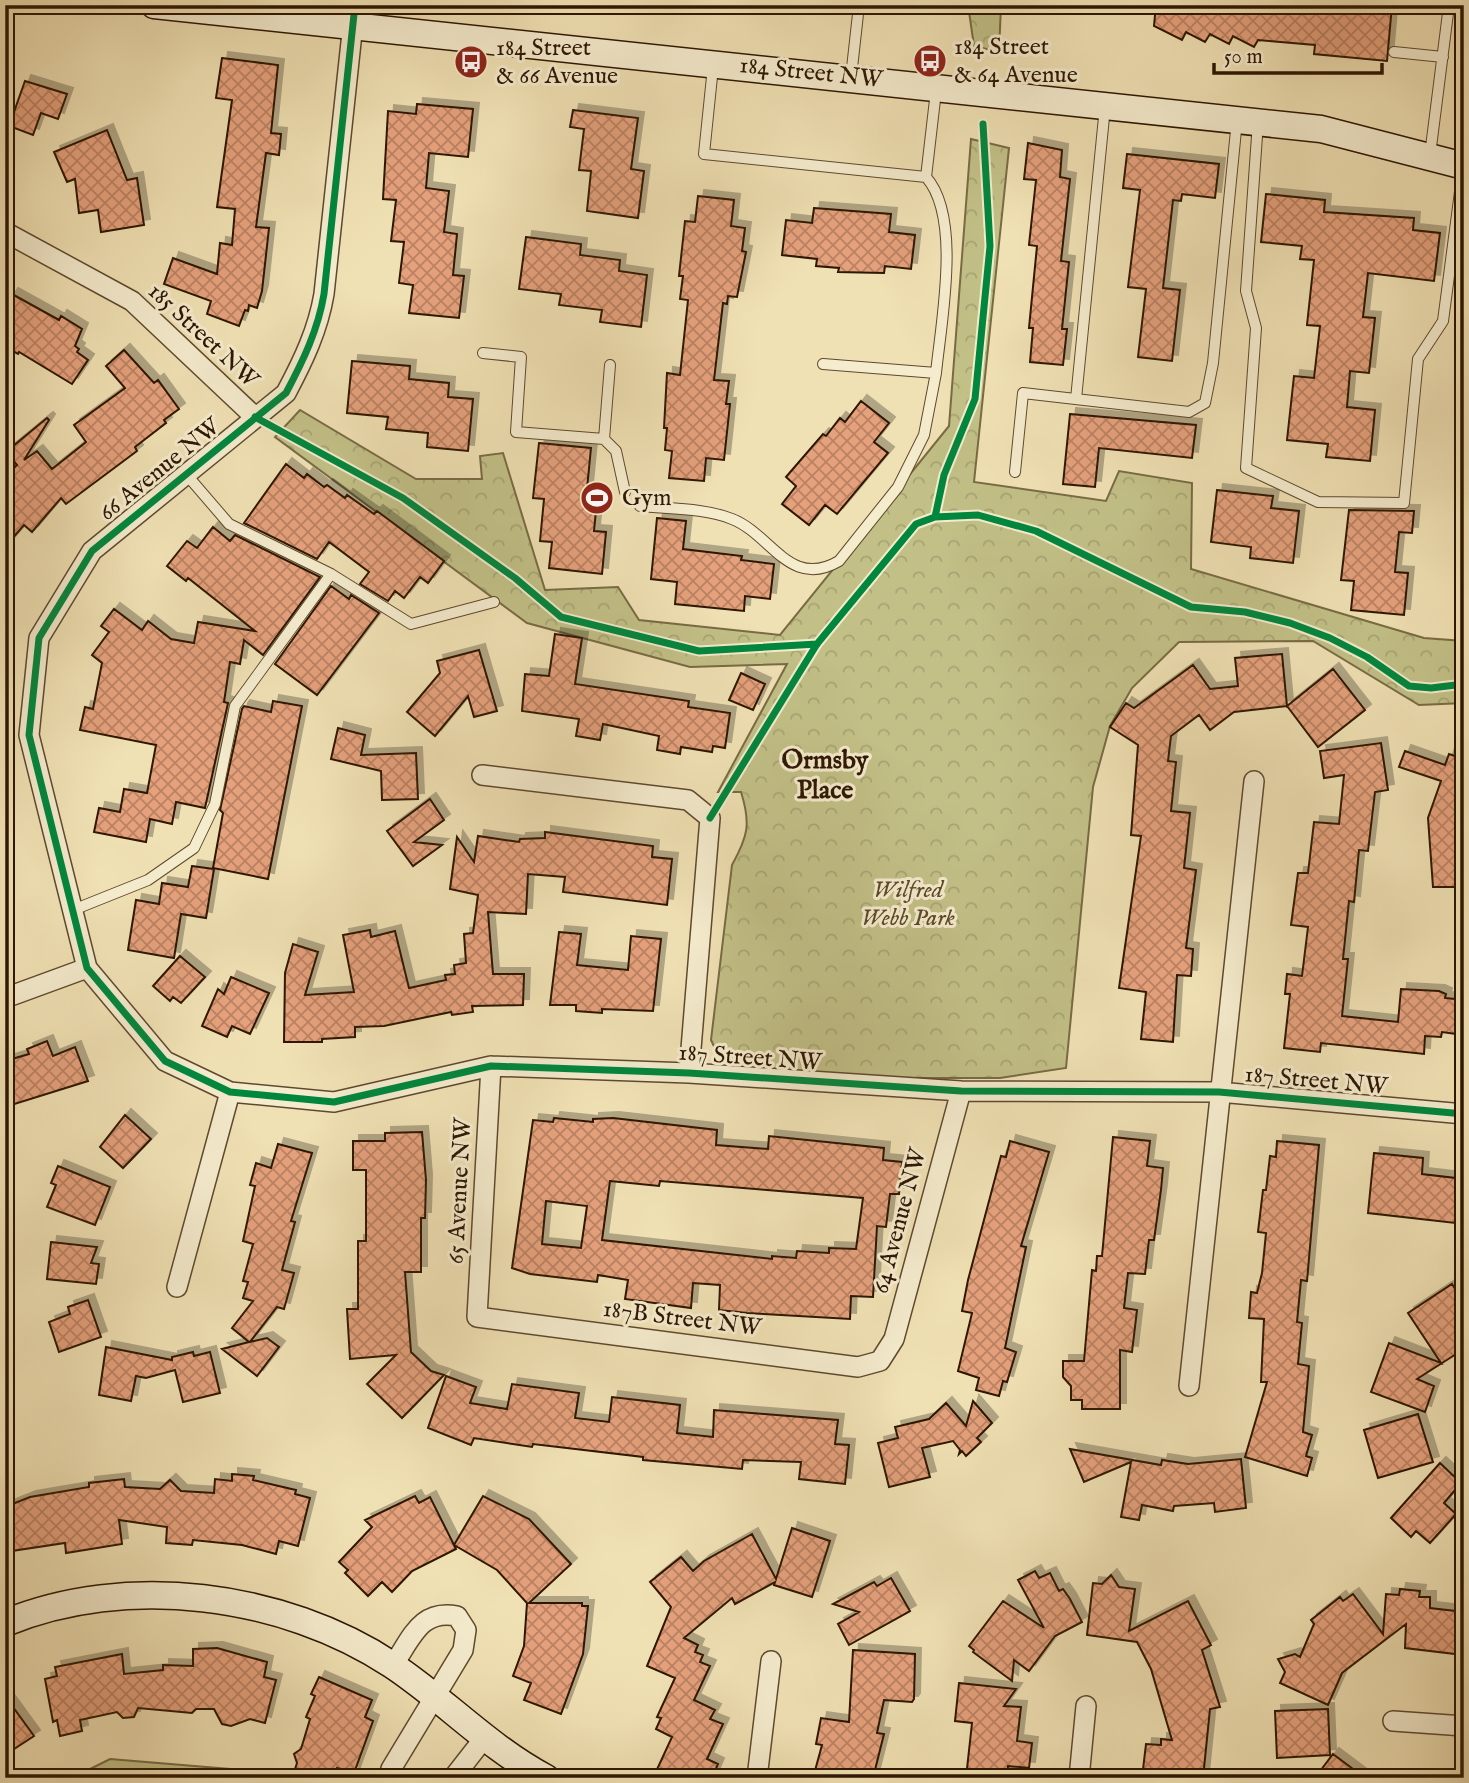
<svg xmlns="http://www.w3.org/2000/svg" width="1469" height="1783" font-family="'IM FELL English',serif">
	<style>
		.park { fill: url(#park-crowns); stroke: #786b44; stroke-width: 2 }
		.building { fill: url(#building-cross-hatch); stroke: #2d1602; stroke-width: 2; fill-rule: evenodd; filter: url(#shadow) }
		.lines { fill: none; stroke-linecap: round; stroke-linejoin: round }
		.lane-casing { stroke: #5e492e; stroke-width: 12 }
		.street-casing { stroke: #5e492e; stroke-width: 22 }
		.secondary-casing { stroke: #2d1602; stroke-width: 29 }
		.lane { stroke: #f5ecce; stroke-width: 10 }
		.street { stroke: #f5ecce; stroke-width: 19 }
		.secondary { stroke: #f5ecce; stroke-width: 26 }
		.cycleway-casing { stroke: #f5ecce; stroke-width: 11 }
		.cycleway { stroke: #00873e; stroke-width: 7 }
		.labels { text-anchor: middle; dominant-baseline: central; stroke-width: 6; stroke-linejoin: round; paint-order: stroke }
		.poi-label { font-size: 24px; fill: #2d1602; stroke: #f5ecce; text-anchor: start }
		.street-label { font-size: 24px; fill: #2d1602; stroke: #f5ecce }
		.park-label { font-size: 24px; font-style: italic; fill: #5a492a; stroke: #f5ecce }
		.neighbourhood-label { font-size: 26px; font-weight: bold; fill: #2d1602; stroke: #f5ecce }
	</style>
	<defs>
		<pattern id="park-crowns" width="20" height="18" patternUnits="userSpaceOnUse" patternTransform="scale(1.75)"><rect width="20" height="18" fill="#c2c087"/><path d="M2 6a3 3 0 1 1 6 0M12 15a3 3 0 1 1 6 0" fill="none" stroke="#a7a473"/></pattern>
		<pattern id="building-cross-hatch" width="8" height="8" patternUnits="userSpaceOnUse" patternTransform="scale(1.75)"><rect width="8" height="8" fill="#e5a17c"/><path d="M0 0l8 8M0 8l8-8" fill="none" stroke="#ba8263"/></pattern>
		<filter id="shadow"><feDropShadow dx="6" dy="-6" stdDeviation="0" flood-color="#0004"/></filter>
	</defs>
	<rect width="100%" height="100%" fill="#f0e1b4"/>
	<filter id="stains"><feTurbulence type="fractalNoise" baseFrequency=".00286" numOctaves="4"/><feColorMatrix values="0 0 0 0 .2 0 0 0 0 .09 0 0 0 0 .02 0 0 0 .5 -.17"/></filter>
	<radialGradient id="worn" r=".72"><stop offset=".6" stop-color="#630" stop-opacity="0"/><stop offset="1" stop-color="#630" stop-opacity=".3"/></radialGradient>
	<!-- park -->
	<path class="park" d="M968,5h33l-2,47 -25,-6z
		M971,139l38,9 -35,334 132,19 13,-30 73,12 -1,86 233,69 40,3v62l-45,2 -106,-64 -134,1 -47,46 -22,38 -17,61 -27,281 -66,10h-99l-170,-12 -12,-9 -8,-17 21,-175c16,-29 19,-41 9,-73h-23l69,-128 -97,3 -163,-44 -252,-186 25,-27 116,69h66l-2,-23 23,-3 42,137 73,-3 21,33 141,15 169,-209z
		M110,1759l132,11 2,8h-172z"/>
	<!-- building -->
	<path class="building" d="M1156,5h236l-5,56 -73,-7 1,-9 -57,-5 -4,7 -21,-11 -4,8 -19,-10 -5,8 -19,-10 -4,8 -28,-14z
		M222,58l56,7 -7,68 10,1 -2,21 -13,-2 -10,74 13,1 -7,63 -5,17 -8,-3 -1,6 -3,-1 -6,16 -32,-12 4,-13 -47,-17 9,-26 44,16 3,-31 12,2 3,-36 -18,-2 15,-107 -16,-2z
		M25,81l42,13 -9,25 -17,-6 -8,22 -24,-9z
		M417,104l56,5 -5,48 -39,-4 -3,35 23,3 -5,41 13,2 -4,41 11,1 -5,42 -50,-5 4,-28 -14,-2 5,-41 -13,-1 5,-41 -13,-1 5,-88 28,3z
		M573,110l65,8 -7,51 13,2 -6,47 -51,-7 4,-40 -12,-1 5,-41 -14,-2z
		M107,130l20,50 10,-2 7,47 -43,7 -3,-22 -19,3 -4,-34 -8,3 -13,-30z
		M1028,143l34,7 -2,27 10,2 -9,82 8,1 -7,67h5l-4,36 -33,-3 3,-34h-4l8,-82 -8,-1 7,-65 -12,-1z
		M1127,154l92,10 -4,34 -33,-4 -1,7 -8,-1 -10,88 17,2 -8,71 -34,-4 8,-68 -18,-2 12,-97 -17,-2z
		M1266,194l59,6 -1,12 90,6 -1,12 27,3 -6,48 -66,-8 -5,44 12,1 -6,55 -19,-2 -3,36 28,3 -5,51 -44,-4 2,-13 -41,-4 7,-64 20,2 6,-52 -13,-1 7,-65 -14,-1 2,-13 -41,-4z
		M698,196l36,4 -3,26 14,2 -3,23 4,1 -9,45 -9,-1 -1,8 -4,-1 -9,77 15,1 -3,23h4l-6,56 -18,-2 -2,23 -35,-3 3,-27 -7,-1 2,-22h-3l3,-55 13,2 8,-75 -8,-1 3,-23h-4l6,-55 10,1z
		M814,208l77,6 -2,18 26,3 -4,34 -26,-3 -1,7 -46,-1 1,-4 -23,-2 1,-7 -35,-4 4,-35 26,3z
		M526,237l55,7 -1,11 40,5 -1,11 28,4 -6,52 -41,-5 2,-12 -43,-5 2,-11 -42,-5z
		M12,294l47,26 2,-4 21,13 -7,17 4,3 -2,3 11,8 -16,24 -53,-32 -1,2 -13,-7v-41z
		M124,350l30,33 4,-3 21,29 -15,11 2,3 -31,24 2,4 -71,53 -5,-6 -29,34 -8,-7 -19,22v-70l12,-12 -11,-13 41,-34 2,2 -25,40 13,-9 15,18 34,-27 -12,-17 51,-37 -19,-22z
		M352,361l58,5 -1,13 40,4 -1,14 25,2 -5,52 -41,-4 1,-14 -42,-4 2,-12 -41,-4z
		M861,401l28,22 -15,19 14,11 -51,61 -12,-9 -16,20 -27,-21 14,-18 -10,-9 37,-43 3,2 14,-18 5,4z
		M1070,414l126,11 -4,33 -93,-10 -4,39 -32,-3z
		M539,443l52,5 -4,41 11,1 -4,41 12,1 -4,42 -53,-6 3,-26 -12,-1 4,-42 -11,-1z
		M286,464l18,14 3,-4 17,13 3,-2 18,13 2,-3 27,19 3,-3 67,50 -16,22 -8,-6 -16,21 -9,-7 -7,10 -28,-17 9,-12 -40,-30 -12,17 -73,-36z
		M1217,490l56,6 -2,12 28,3 -6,52 -43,-5 1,-11 -40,-5z
		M1349,510l65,1 -2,22 -13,-1 -4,40 13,1 -4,42 -53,-5 3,-29 -13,-1z
		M657,518l29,3 -3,28 59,7 -1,4 33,4 -4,35 -25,-3 -1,15 -69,-7 2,-22 -26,-3z
		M213,527l17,14 5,-6 85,42 -57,78 -19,-15 -4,24 -10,-2 -6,40 4,1 -23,105 -29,-6 -4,22 -22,-5 -4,23 -52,-10 5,-24 21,4 4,-23 23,4 9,-48 -76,-15 5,-23 8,2 9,-46 -10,-8 17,-23 -8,-6 13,-17 28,21 6,-9 23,18 23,4 4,-21 57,9 -67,-53 -2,3 -19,-15 20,-25 10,7z
		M331,586l18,13 2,-4 28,18 -62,82 -42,-31z
		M555,634l27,4 -7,46 114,17 -1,6 42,6 -5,35 -12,-2 -1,6 -31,-5 -1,7 -23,-4 2,-14 -56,-12 -3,16 -24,-4 3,-17 -57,-8 3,-37 24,2z
		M479,650l18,61 -23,6 -6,-21 -33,40 -28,-24 33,-39 -3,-12z
		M1282,654l5,52 46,-37 32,41 -47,37 -31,-41 -53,6 -24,18 -11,-15 -28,21 -3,25 8,1 -5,49 19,2 -6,55 12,2 -10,78 7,1 -2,27 -14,-1 -4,67 -32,-3 5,-47 -27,-4 22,-152 -10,-1 7,-90 -28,-18 16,-24 8,5 59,-43 17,24 28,-3 -3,-28z
		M741,673l24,11 -12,26 -24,-10z
		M273,701l29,5 -34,173 -55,-11 10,-55 -3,-3 22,-101 2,-3 27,6z
		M338,728l27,7 -4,20 55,-2 2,46 -36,1 -1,-29 -50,-12z
		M1381,743l7,47 -13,2 -7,59 -9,-1 -5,52 -5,-1 -6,58h5l-6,57 56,6 3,-33 38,2 7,3 -1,4 19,2v35l-22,-3 -1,5 -16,-1 -1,18 -103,-11 -1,9 -36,-4 6,-54h-5l2,-20 15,2 6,-49 -17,-2 7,-52h10l6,-51 25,2 5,-49 -20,3 -4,-27z
		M1405,751l40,14 4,-11 15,5v128h-31l-5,-69 13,-37 -42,-14z
		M430,799l14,21 -30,22 28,3 -29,21 -26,-35z
		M545,832l108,14 -1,11 20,2 -5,46 -104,-13 2,-15 -37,-3 -2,40 -38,-2 5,62h31l-1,31 -51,1 1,6 -21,3 -1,-3 -67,14 -29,1v10l-33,2v3h-38l1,-69 8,-29 25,8 -13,43 49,-3 -11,-57 27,-5 1,7 24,-6 14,57 37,-8 -1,-5 10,-1 -1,-9 12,-2 -2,-29 9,-1 5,-38 -28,-6 7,-52 17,25 4,-26 41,6 1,-3 25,-1z
		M192,866l22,3 -8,49 -25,-4 -7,44 -46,-8 8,-50 23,4 3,-21 26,4z
		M559,932l22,2 -4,31 51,5 3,-34 30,3 -8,72 -51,-2v4l-26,-2v-6h-26z
		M180,956l25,21 -24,26 -8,-6 -3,4 -17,-15z
		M231,977l38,16 -19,41 -18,-8 -5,11 -25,-11 16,-37 6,5z
		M47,1041l6,15 22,-9 13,34 -83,26v-46l24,-7 -2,-5z
		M125,1115l26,24 -28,29 -23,-21z
		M554,1118l39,4v-3l20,-1 104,12 -1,15 52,4 1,-13 115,12 -1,12 19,2 -3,32h-9l-4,33 -9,-1 -4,71 -22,-1 -1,23 -103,-6 -28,-3 1,-25 -27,-2 -2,25 -66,-9 3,-19 -30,-5 -1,7 -67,-8 -18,-6 21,-148 20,2zM610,1181l49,5 1,-5 203,17 -7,51 -27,-1v5l-32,-2 -1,7 -24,-2v3l-170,-19zM546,1201l41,5 -6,42 -39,-4z
		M422,1132l4,48 -1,38h-4v54h-16l6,80 20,19 13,4 -42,43 -35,-34 29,-29 -46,4 -3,-50h11v-68h8v-71h-13v-29h32v-8z
		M1113,1137l37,4 -3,25 16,2 -2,22 -7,50h-5l-4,34 -17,-1 -4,35 13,2 -5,42 -12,-2v59h-38v-9h-11v-14l-8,-9v-16h21l8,-91 4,1 1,-15h5z
		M1010,1141l39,11 -28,94 5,1 -21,101 11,4 -9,30 -4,-1 -4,15 -23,-6 3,-12 -21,-7 14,-58 -10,-2 6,-31 33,-124 5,1z
		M1277,1141l42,4 -12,136 -6,-1 -4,42 5,1 -4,41 11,2 -6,66 9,3 -6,21 6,2 -5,18 -62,-19 22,-75h-6l3,-63 -15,-1 2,-26 6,1 5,-20 4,-40 -8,-1 5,-42h3l4,-34 6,1z
		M278,1144l34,9 -21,68 4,1 -13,48 12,3 -10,36 -7,-2 -27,35 17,-4 12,9 -22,29 -35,-27 27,-7 -17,-14 21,-27 -10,-3 5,-16 -5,-1 10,-37 -10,-3 12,-55 -5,-1 6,-22 15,5z
		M1374,1153l49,5 -1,16 42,5v45l-96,-11z
		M58,1166l52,21 -15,38 -48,-18 9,-22 -5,-2z
		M51,1242l46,5 -6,16 8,1 -3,20 -49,-5z
		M1452,1284l12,19v46l-47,30 17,7 -9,26 -54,-20 18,-49 52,20 -33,-50z
		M88,1300l13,37 -42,15 -10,-30 21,-8 -2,-7z
		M106,1347l66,13v-3l21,-5 1,4 16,-4 10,41 -37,9 -8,-32 -29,8 -10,-2 -5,25 -32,-6z
		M446,1376l30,11 -6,16 37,6 5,-25 67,9 -4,25 34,4 3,-25 68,8 -3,28 36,4 1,-27 124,10 -3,24 14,1 -4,39 -46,-5 2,-17 -58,-2 -1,9 -99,-9v-3l-110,-13 -1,3 -58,-9 -3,7 -43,-17z
		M973,1401l19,22 -15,15 4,4 -15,14 -4,-5 -3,3 1,-4 -7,-9 -31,7 8,29 -41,10 -11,-44 20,-5 -3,-11 34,-8 17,-16 20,23z
		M1418,1414l15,48 -55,16 -14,-48z
		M1070,1449l91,16 1,-5 26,4 53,-5 5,49 -31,4 -1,-9 -40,3 -1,5 -31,-6 -3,15 -18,-3 10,-55 -47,20z
		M1440,1463l21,20 -17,20 12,11 -26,29 -14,-12 -5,6 -20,-19z
		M232,1474l22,2 -1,4 43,10 -1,4 15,4 -12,48 -19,-5 -3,13 -34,-9 -49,-5 -1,5 -26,-2 1,-16 -48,-7 3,24 -56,9 -1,-10 -60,9v-45l25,-10 59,-10v-4l35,-4 1,8 35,2 10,-9 11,11 33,2 1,-14 17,2z
		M415,1496l4,7 11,-6 24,48 29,-49 46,23 42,45 -42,39h53v3h6l-5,48 -22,60 -37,-14 7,-17 -18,-7 11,-30 3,-43 -30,-33 -43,-25 2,4 -44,22 -20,21 -10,-10 -14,14 -23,-23 3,-3 -9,-8 33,-35 -7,-7z
		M792,1528l38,13 -18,56 -38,-12 1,-3 -40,22 -3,-6 -48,40 14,7 -3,7 8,3 -3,7 10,4 -16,34 21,10 -5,9 13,5 -16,35 11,5 -6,14h-59l19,-41 -16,-8 5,-11 -4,-1 18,-39 -28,-12 24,-59 -21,-25 31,-25 12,14 11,-10 48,-27 24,45z
		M1035,1571l4,7 11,-5 9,18 4,-2 7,10 12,23 -27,14 -26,35 -15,-11 -2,21 -39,-29 1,-2 -5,-4 34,-45 41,27 -26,-48z
		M1111,1575l8,12 16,2 -6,42 59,-30 23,44 -9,5 18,57 -10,2 -7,69h-61l4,-34 15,1v-6l11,1 -21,-71 -14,-27 -50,-7 6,-52 9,1z
		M891,1578l19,33 -61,34 -11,-21 21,-12 -26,-8 41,-22 3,4z
		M1400,1589l20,2 -1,6h11v11l34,4v43l-59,-7 1,-24 -64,49 -14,32 -48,-22 5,-11 -7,-13 17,-5 5,3 14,-33 -3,-4 29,-23 3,4 10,-7 30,40 3,-40 13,1z
		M217,1648l50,14 -3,15 12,3 -11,43 -15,-4 -19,7 -9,-2 -8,-15h-18l-4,4 -54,-5 -4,9 -11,1 -6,-6 -37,8 2,11 -22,5 -3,-16 -4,2 -8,-43 12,-3 -2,-9 67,-13 2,20 39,-4v-5l30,1v-17z
		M853,1650l62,4 -1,45 -2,3 -28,-2 -7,33 7,1 -11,44h-60l9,-33 -6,-1 5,-26 28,4z
		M319,1677l53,23 -7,17 8,4 -19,52 -17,-5 -3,10h-22l-18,-6 3,-9 -3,-9 7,-5 9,-30 -4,-2 9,-21 -4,-2z
		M959,1683l57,6 -12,17 17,1 -4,34 15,2 -3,25 -21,-2 -1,12h-41l6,-55 -17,-2z
		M5,1696l29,40 -29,19z
		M1328,1709l2,46 -53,3 -2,-47z
		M1333,1754l32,24h-50z"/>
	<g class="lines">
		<defs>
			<path id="lane" d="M1394,52l49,5
				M713,67l-9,87 222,23c36,40 15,145 10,196l-113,-9
				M851,77l8,-72
				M1258,122l-12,169 10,37 -10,140 72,34 86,1 14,-144 25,-38 20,-152
				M1430,155l19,-150
				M926,177l10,-86
				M483,353l38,4 -5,75 88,7 6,-74
				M1076,399l29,-292
				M604,439l12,12 9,41
				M1015,472l8,-79 166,19 16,-9 8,-40 24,-243
				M640,506c29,3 65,2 92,13 39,15 58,71 107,42l59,-74 26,-52 12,-62
				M331,574l80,50 83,-22
				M73,910l75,-30 46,-32 21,-44 20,-98 96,-132 -102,-50 -43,-50"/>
			<path id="street" d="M355,5l-31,289c-6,36 -21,67 -38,99l-194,158 -53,87 -10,97 58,233 78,93 65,31 104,10 157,-36 198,7 272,18 258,1 245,22
				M5,232l127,69 123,116
				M482,775l206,25 22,18 -21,255
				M5,998l82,-30
				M491,1066l-14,251 381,50 22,-6 14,-22 67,-248
				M177,1287l53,-195
				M1189,1386l65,-605
				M1393,1721l71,5
				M389,1778l2,-9 72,-119 3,-20 -9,-14c-37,-7 -45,22 -64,49
				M453,1778l32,-41
				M757,1778l14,-117
				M1079,1778l7,-72"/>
			<path id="secondary" d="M154,5l1167,124 143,37
				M5,1623c121,-50 278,-30 387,42 53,35 97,83 154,113"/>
		</defs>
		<!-- lane casing -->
		<use href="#lane" class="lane-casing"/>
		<!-- street casing -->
		<use href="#street" class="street-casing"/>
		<!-- secondary casing -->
		<use href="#secondary" class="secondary-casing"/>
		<!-- lane -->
		<use href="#lane" class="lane"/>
		<!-- street -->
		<use href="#street" class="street"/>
		<!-- secondary -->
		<use href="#secondary" class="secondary"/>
		<defs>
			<path id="cycleway" d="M355,5l-31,289c-6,36 -21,67 -38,99l-194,158 -53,87 -10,97 58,233 78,93 65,31 104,10 157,-36 198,7 272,18 258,1 245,22
				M255,417l148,81 112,80 46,39 138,34 118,-7
				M935,517l43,-2 58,16 155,76 54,5 45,11 40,15 37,19 42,29 22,2 33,-4
				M710,818l107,-174 99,-120 19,-7 9,-42 31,-76 15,-153 -7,-122"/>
		</defs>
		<!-- cycleway casing -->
		<use href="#cycleway" class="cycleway-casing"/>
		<!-- cycleway -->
		<use href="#cycleway" class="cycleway"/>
	</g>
	<!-- icons -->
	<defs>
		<symbol id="bus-disc" viewBox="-11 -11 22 22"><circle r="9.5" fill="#8f2418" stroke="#f5ecce"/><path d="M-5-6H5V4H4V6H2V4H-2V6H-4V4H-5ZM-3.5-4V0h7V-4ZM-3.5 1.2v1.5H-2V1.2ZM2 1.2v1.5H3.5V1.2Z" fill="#fff"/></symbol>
		<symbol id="stadium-disc" viewBox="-11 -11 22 22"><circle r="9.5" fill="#8f2418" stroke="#f5ecce"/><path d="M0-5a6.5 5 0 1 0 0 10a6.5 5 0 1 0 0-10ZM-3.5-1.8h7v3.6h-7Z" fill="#fff"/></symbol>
	</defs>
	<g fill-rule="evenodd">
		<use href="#bus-disc" x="911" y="42" width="38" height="38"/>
		<use href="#bus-disc" x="452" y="43" width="38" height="38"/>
		<use href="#stadium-disc" x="578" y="479" width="38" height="38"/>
	</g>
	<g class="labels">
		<!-- poi labels -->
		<g class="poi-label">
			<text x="954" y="47">184 Street<tspan x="954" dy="28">&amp; 64 Avenue</tspan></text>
			<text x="496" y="48">184 Street<tspan x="496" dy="28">&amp; 66 Avenue</tspan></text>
			<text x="622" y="498">Gym</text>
		</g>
		<!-- street labels -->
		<g class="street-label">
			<text transform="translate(811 73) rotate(6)">184 Street NW</text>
			<text transform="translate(203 336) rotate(43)">185 Street NW</text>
			<text transform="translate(160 470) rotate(-39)">66 Avenue NW</text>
			<text transform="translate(750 1058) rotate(4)">187 Street NW</text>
			<text transform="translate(1316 1081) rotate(5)">187 Street NW</text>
			<text transform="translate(460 1191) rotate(-87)">65 Avenue NW</text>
			<text transform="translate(900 1221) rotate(-75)">64 Avenue NW</text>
			<text transform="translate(682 1319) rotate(7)">187B Street NW</text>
		</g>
		<!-- park labels -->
		<g class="park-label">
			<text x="908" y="890">Wilfred<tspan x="908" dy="28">Webb Park</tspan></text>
		</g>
		<!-- neighbourhood labels -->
		<g class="neighbourhood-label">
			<text x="825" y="760">Ormsby<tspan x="825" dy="30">Place</tspan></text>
		</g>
	</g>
	<!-- margin -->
	<rect width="1469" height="1783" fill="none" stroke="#f0e1b4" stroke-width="28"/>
	<rect x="7" y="7" width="1455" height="1769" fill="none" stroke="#2d1602" stroke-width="3.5"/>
	<rect x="14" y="14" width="1441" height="1755" fill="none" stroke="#2d1602" stroke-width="2"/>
	<!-- scale -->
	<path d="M1214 63v10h168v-10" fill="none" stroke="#2d1602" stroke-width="3.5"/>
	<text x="1224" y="63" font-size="21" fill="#2d1602" stroke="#f5ecce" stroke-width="5" paint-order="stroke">50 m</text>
	<rect width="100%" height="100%" filter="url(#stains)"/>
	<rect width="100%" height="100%" fill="url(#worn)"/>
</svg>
